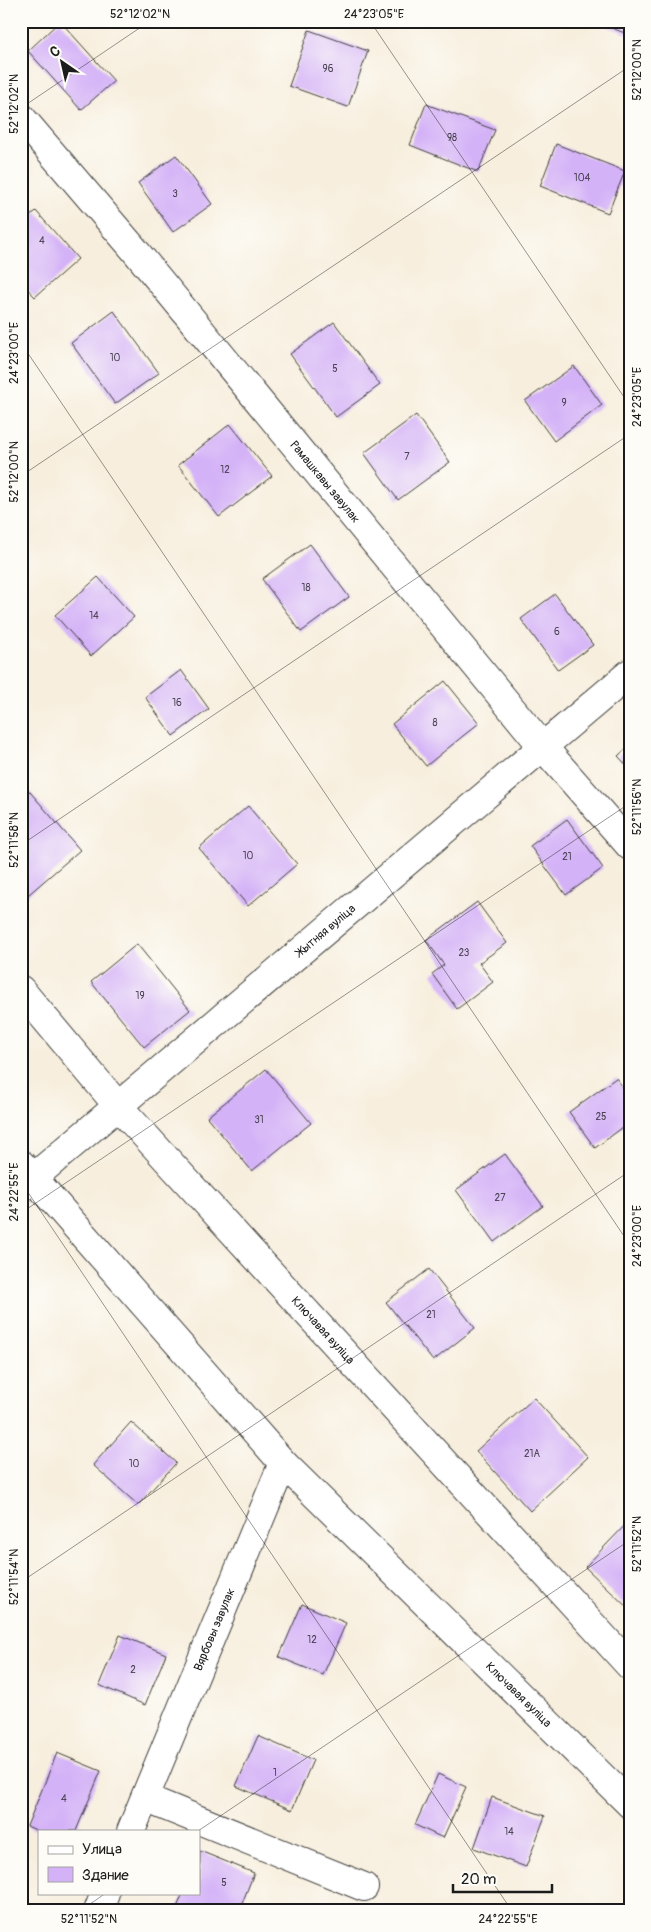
<svg xmlns="http://www.w3.org/2000/svg" width="651" height="1932" font-family="Pangolin,sans-serif">
	<style>
		.building { fill: #d4b2f7 }
		.lines { fill: none; stroke-linecap: round; stroke-linejoin: round }
		.minor-casing { stroke: #3d3c39; stroke-width: 30 }
		.minor { stroke: #fff; stroke-width: 28 }
		.ticks { fill: none; stroke: #1c1c1c; stroke-width: 1; stroke-opacity: 0.45 }
		.labels { text-anchor: middle; dominant-baseline: central; stroke-width: 4; stroke-linejoin: round; paint-order: stroke }
		.number-label { font-size: 10px; fill: #4a4253 }
		.street-label { font-size: 12px; fill: #1c1c1c; stroke: #fdfcf7 }
		.neatline { fill: none; stroke: #1c1c1c; stroke-width: 2 }
		.ticks-label { font-size: 12px; text-anchor: middle; fill: #1c1c1c }
	</style>
	<rect width="100%" height="100%" fill="#fdfcf7"/>
	<filter id="ink" filterUnits="userSpaceOnUse"><feTurbulence type="fractalNoise" baseFrequency=".02" numOctaves="2"/><feDisplacementMap in="SourceGraphic" scale="10" xChannelSelector="R" yChannelSelector="G"/><feConvolveMatrix kernelMatrix="1 2 1 2 8 2 1 2 1" color-interpolation-filters="sRGB"/></filter>
	<filter id="wash" filterUnits="userSpaceOnUse"><feTurbulence type="fractalNoise" baseFrequency=".0096" numOctaves="4" result="noise"/><feDisplacementMap in="SourceGraphic" scale="20" xChannelSelector="R" yChannelSelector="G"/><feGaussianBlur stdDeviation="1.12" result="paint"/><feColorMatrix in="noise" values="0 0 0 0 0 0 0 0 0 0 0 0 0 0 0 0 0 1.4 0 .05"/><feComposite in="paint" operator="in"/></filter>
	<g filter="url(#wash)">
		<rect width="100%" height="100%" fill="#f7eedd"/>
		<g id="blocks">
			<!-- building -->
			<path class="building" d="M60,21l54,60 -33,29 -53,-59z
				M606,21h24v14l-26,-10z
				M309,30l59,21 -20,56 -59,-21z
				M426,104l69,26 -17,42 -68,-27z
				M556,144l69,27 -17,42 -68,-27z
				M176,155l36,49 -39,28 -35,-49z
				M36,211l42,48 -43,38 -14,-15v-58z
				M114,311l45,62 -44,31 -44,-61z
				M334,322l46,63 -44,32 -46,-63z
				M574,366l28,39 -48,36 -29,-40z
				M416,415l34,47 -52,38 -34,-47z
				M230,424l42,52 -53,41 -41,-52z
				M310,544l39,53 -48,35 -39,-53z
				M98,577l36,40 -43,39 -36,-41z
				M555,594l38,51 -35,25 -37,-51z
				M181,670l28,39 -36,27 -28,-39z
				M445,681l34,42 -53,43 -34,-42z
				M630,745v24l-12,-13z
				M24,785l56,65 -59,51v-113z
				M248,806l49,58 -49,42 -49,-58z
				M567,819l36,49 -37,27 -36,-49z
				M477,902l30,41 -28,20 14,19 -36,27 -25,-35 12,-9 -18,-25z
				M137,944l53,66 -46,37 -53,-65z
				M266,1069l45,54 -59,48 -45,-54z
				M616,1078l14,19v25l-35,26 -26,-36z
				M505,1154l38,52 -49,36 -38,-52z
				M429,1269l46,59 -42,33 -47,-59z
				M534,1398l54,59 -58,54 -54,-60z
				M131,1422l45,41 -38,42 -45,-40z
				M630,1520v90l-45,-43z
				M302,1604l44,19 -23,52 -44,-18z
				M120,1635l46,19 -21,51 -46,-20z
				M258,1736l55,24 -21,50 -56,-24z
				M57,1753l44,18 -25,60h-38l-11,-5z
				M438,1774l28,13 -23,51 -28,-13z
				M492,1797l53,19 -19,51 -52,-19z
				M200,1851l54,22 -15,38 -63,-1 7,-17h16z
				M21,1899l26,12h-26z"/>
		</g>
	</g>
	<g filter="url(#ink)">
		<use href="#blocks" fill-opacity="0" stroke="#3d3c39" stroke-width="1"/>
		<g class="lines">
			<defs>
				<g id="minor">
					<path id="s1" d="M21,117l112,131 410,499 87,99"/>
					<path id="s2" d="M21,990l97,116 512,560"/>
					<path id="s3" d="M21,1164l262,299 347,341"/>
					<path id="s4" d="M21,1188l609,-515"/>
					<path d="M145,1798l219,89"/>
					<path id="s5" d="M131,1831l152,-368"/>
					<path d="M98,1911l7,-18"/>
				</g>
			</defs>
			<!-- minor casing -->
			<use href="#minor" class="minor-casing"/>
			<!-- minor -->
			<use href="#minor" class="minor"/>
		</g>
	</g>
	<!-- ticks -->
	<path class="ticks" d="M370,21l260,385M21,108l129,-87M21,343l609,902M21,476l609,-410M21,845l609,-411M21,1182l491,729M21,1213l609,-410M21,1582l609,-411M198,1831l432,-291M80,1911l26,-18M626,1911l4,-3"/>
	<g class="labels">
		<!-- number labels -->
		<g class="number-label">
			<text x="328" y="69">96</text>
			<text x="452" y="138">98</text>
			<text x="582" y="178">104</text>
			<text x="175" y="194">3</text>
			<text x="42" y="241">4</text>
			<text x="115" y="358">10</text>
			<text x="335" y="369">5</text>
			<text x="564" y="403">9</text>
			<text x="407" y="457">7</text>
			<text x="225" y="470">12</text>
			<text x="306" y="588">18</text>
			<text x="94" y="616">14</text>
			<text x="557" y="632">6</text>
			<text x="177" y="703">16</text>
			<text x="435" y="723">8</text>
			<text x="248" y="856">10</text>
			<text x="567" y="857">21</text>
			<text x="464" y="953">23</text>
			<text x="140" y="996">19</text>
			<text x="601" y="1117">25</text>
			<text x="259" y="1120">31</text>
			<text x="500" y="1198">27</text>
			<text x="431" y="1315">21</text>
			<text x="532" y="1454">21А</text>
			<text x="134" y="1464">10</text>
			<text x="312" y="1640">12</text>
			<text x="133" y="1670">2</text>
			<text x="275" y="1773">1</text>
			<text x="64" y="1799">4</text>
			<text x="509" y="1832">14</text>
			<text x="224" y="1883">5</text>
		</g>
		<!-- street labels -->
		<g class="street-label">
			<text stroke="none"><textPath href="#s1" startOffset="475">Рамашкавы завулак</textPath></text>
			<text stroke="none"><textPath href="#s4" startOffset="399">Жытняя вуліца</textPath></text>
			<text stroke="none"><textPath href="#s2" startOffset="455">Ключавая вуліца</textPath></text>
			<text stroke="none"><textPath href="#s5" startOffset="218">Вярбовы завулак</textPath></text>
			<text stroke="none"><textPath href="#s3" startOffset="728">Ключавая вуліца</textPath></text>
		</g>
	</g>
	<!-- margin -->
	<rect width="651" height="1932" fill="none" stroke="#fdfcf7" stroke-width="55"/>
	<!-- legend -->
	<rect x="38" y="1830" width="162" height="65" fill="#fdfcf7" stroke="#a3a29f"/>
	<rect x="48" y="1846" width="25" height="8" fill="#ffffff" stroke="#a3a29f"/>
	<text x="82" y="1854" font-size="15" fill="#1c1c1c">Улица</text>
	<rect x="48" y="1867" width="25" height="15" fill="#d4b2f7" stroke="#a3a29f"/>
	<text x="82" y="1880" font-size="15" fill="#1c1c1c">Здание</text>
	<!-- north arrow -->
	<g transform="translate(62 62) rotate(326)" stroke="#fdfcf7" stroke-width="4" paint-order="stroke">
	<path d="M0-4L9 19L0 12L-9 19Z" fill="#1c1c1c"/>
	<text y="-8" font-size="14" font-weight="bold" text-anchor="middle" fill="#1c1c1c">С</text>
	</g>
	<!-- scale -->
	<path d="M453 1884v8h99v-8" fill="none" stroke="#1c1c1c" stroke-width="2.5"/>
	<text x="461" y="1884" font-size="15" fill="#1c1c1c" stroke="#fdfcf7" stroke-width="4" paint-order="stroke">20 m</text>
	<rect x="28" y="28" width="596" height="1876" class="neatline"/>
	<g class="ticks-label">
		<text x="140" y="18">52°12'02"N</text>
		<text x="374" y="18">24°23'05"E</text>
		<text transform="translate(637 70) rotate(-90)" y="4">52°12'00"N</text>
		<text transform="translate(14 104) rotate(-90)" y="4">52°12'02"N</text>
		<text transform="translate(14 353) rotate(-90)" y="4">24°23'00"E</text>
		<text transform="translate(637 397) rotate(-90)" y="4">24°23'05"E</text>
		<text transform="translate(14 472) rotate(-90)" y="4">52°12'00"N</text>
		<text transform="translate(637 807) rotate(-90)" y="4">52°11'56"N</text>
		<text transform="translate(14 840) rotate(-90)" y="4">52°11'58"N</text>
		<text transform="translate(14 1192) rotate(-90)" y="4">24°22'55"E</text>
		<text transform="translate(637 1236) rotate(-90)" y="4">24°23'00"E</text>
		<text transform="translate(637 1544) rotate(-90)" y="4">52°11'52"N</text>
		<text transform="translate(14 1577) rotate(-90)" y="4">52°11'54"N</text>
		<text x="89" y="1923">52°11'52"N</text>
		<text x="508" y="1923">24°22'55"E</text>
	</g>
</svg>
